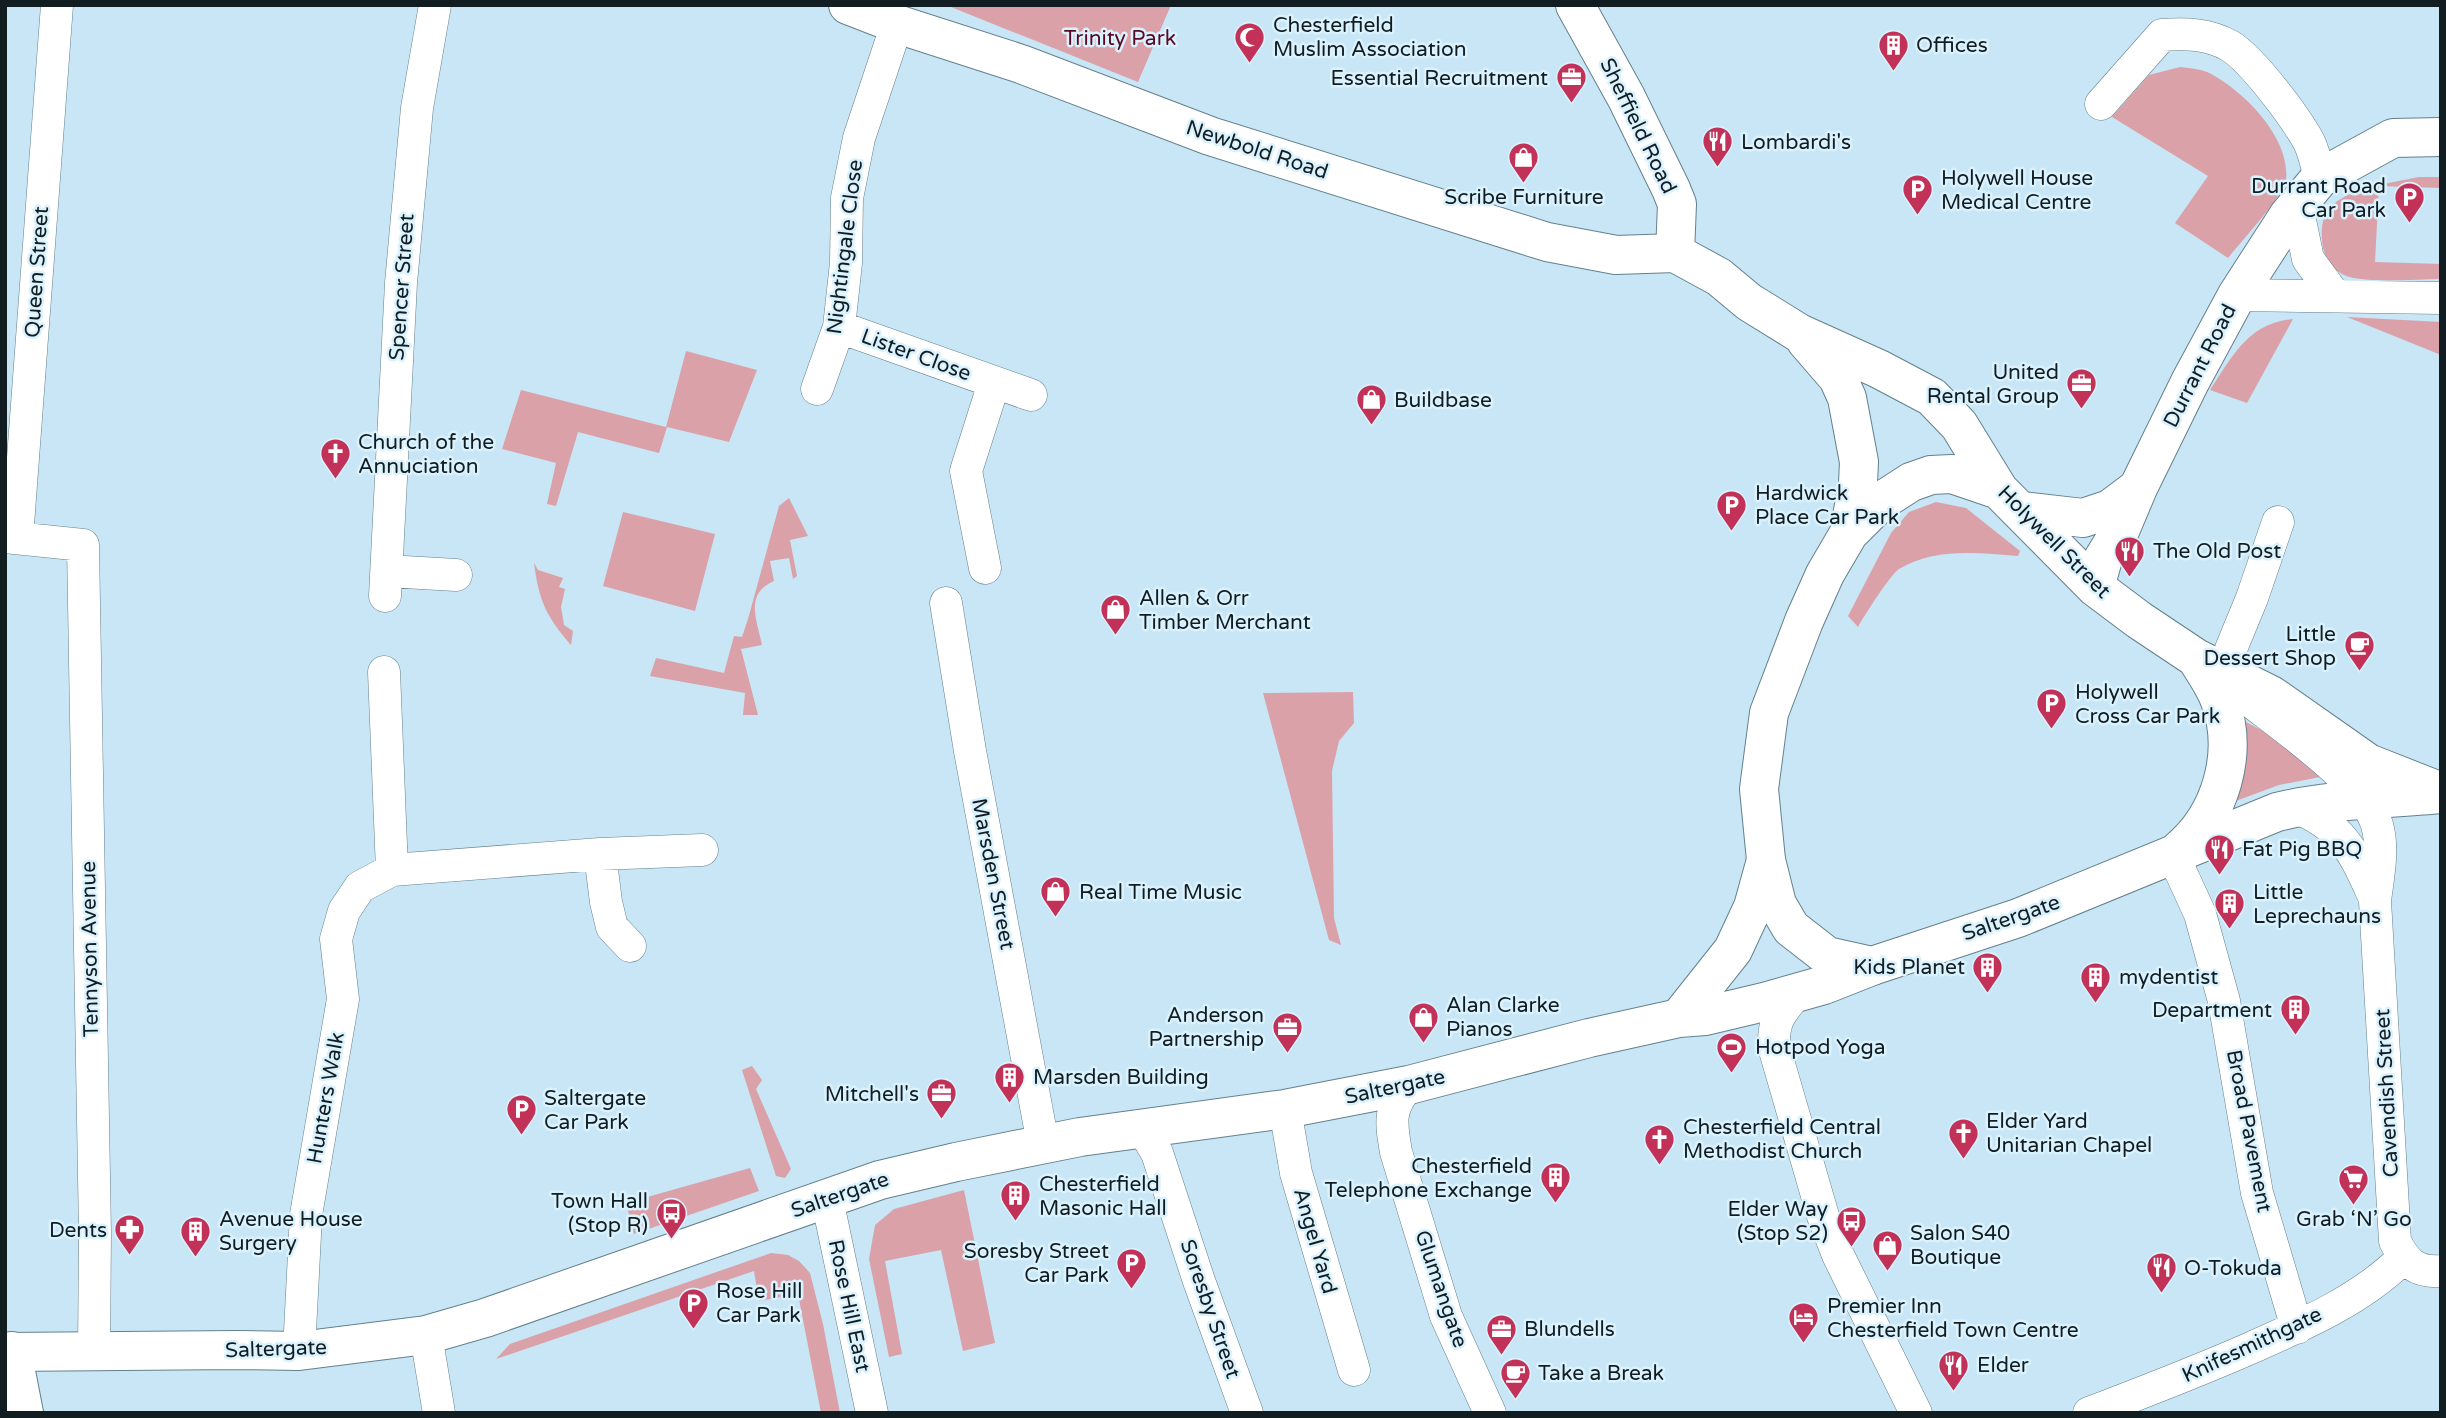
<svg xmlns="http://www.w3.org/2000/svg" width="2446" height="1418" font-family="'Varela Round',sans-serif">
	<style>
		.green { fill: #dba1a9 }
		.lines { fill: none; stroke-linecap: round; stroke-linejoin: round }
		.minor-casing { stroke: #64808d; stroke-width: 33 }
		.tertiary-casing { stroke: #64808d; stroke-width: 40 }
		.secondary-casing { stroke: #64808d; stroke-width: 40 }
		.minor { stroke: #fff; stroke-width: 32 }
		.tertiary { stroke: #fff; stroke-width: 38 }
		.secondary { stroke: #fff; stroke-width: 38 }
		.labels { text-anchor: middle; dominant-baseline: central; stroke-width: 5; stroke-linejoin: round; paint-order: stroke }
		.poi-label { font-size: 21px; fill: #121d22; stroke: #daf2fe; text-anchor: start }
		.park-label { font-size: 21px; fill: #5b0823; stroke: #daf2fe }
		.street-label { font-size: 21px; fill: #121d22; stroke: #daf2fe }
	</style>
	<rect width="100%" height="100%" fill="#c8e6f5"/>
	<!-- green -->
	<path class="green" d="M946,5h225l-33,77z
		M2180,67c9,1 19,2 27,5 35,17 84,65 79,108 -2,15 -46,63 -58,78l-53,-35 33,-47 -96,-59 37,-42z
		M2419,177h22v11l-62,-2 -4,76 66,2v15c-24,0 -77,5 -97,-4 -14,-7 -21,-20 -22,-35 -1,-10 0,-22 7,-31 18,-22 63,-26 90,-32z
		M2347,317l94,5v33z
		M2293,319l-46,84 -37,-13c22,-33 38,-67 83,-71z
		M686,351l71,19 -28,72 -62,-15 -8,26 -81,-21 -22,74 -9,-2 9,-41 -54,-14 19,-59 145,37z
		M789,498l19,38 -18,4 7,36 -4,3 -4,-21 -19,3 4,20c-30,13 -17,39 -12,64l-21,4 17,66h-15l2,-22 -95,-17 6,-18 68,15 10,-37 8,1 6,-18 31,-113z
		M1936,502l30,6 54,43 -2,5c-39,-3 -83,-9 -119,13 -9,6 -35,47 -41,58l-10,-11 43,-83 18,-21z
		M623,512l92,22 -20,77 -92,-25z
		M534,563l4,7 25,8 -4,9 6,2 -4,18 3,18 9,6 -2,14c-25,-29 -32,-44 -37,-82z
		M1353,692l1,31 -15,18 -7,30 2,147 7,27 -12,-5 -66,-247z
		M2242,720l25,13 58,43 -46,9 -46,17z
		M752,1066l10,14 -6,9 35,80 -6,9 -9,-2 -34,-106z
		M750,1168l9,23 -125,43 -8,-31z
		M964,1190l31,153 -32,8 -22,-101 -56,11 17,93 -13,3 -20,-98 6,-34 19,-16z
		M771,1253l17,2 11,6 11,12 13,51 17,89h-19l-23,-119 -39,7 -5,-30 -258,88 14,-15z"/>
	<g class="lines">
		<defs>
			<path id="minor" d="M2101,104l61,-69c24,-2 47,-1 68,11 23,14 66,72 79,96 5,10 8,24 11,36
				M2297,206l11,53 27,37
				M2237,295l204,3
				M839,327l192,68
				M817,389l22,-62 7,-64 1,-65 12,-60 38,-114
				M5,537l78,8 12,689 -1,118
				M17,538l40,-533
				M985,568l-19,-97 28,-88
				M387,571l69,4
				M385,596l16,-313 16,-175 18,-103
				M946,603l24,148 73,393
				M2231,649l21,-51 26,-76
				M384,672l8,198
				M2249,700c34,27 116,83 128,125 7,24 1,51 -2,76l20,340c10,21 21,32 46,30
				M2295,807c49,19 60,48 80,92
				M600,854l6,48 6,25 18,19
				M2173,855l27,59 24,87 33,192 40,135
				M1797,993c-17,20 -24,27 -23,54l49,169 15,39 78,158
				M1409,1085c-21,23 -18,38 -13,67l50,164 44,97
				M1285,1109l11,64 58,197
				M1142,1128l15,25 42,128 48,132
				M827,1199l45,214
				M426,1335l13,78
				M299,1351l7,-136 37,-216 -7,-60 8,-28 16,-24 32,-17 208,-16 102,-4
				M2089,1413c55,-21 110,-42 164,-66 52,-23 109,-48 150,-89"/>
			<path id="tertiary" d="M1679,1018l54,-68 20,-43 13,-47
				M12,1351l12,62
				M5,1352l232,-2 62,1 127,-16 59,-17 395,-138 76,-18 124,-25 205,-28 124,-24 180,-47 90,-20 26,-2 59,-14 60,-17 48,-19"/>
			<path id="secondary" d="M848,5l49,19 124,40 189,72 337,106 69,13 59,-2
				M1575,5l51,92 45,92 6,15 -2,49
				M1675,253l44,24 30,25 50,31 80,36 53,28 27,28 40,65 96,97 44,33 57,38 75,37 97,68 71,28
				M1806,341l32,37 9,20 12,64 -1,21 -9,50
				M1999,490l-47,-16 -21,1 -20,7 -31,20 -31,31 -24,41 -21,47 -35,92 -10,76 7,71 11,44 14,24 36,28 45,10 146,-48 259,-106c53,-13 110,-13 164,-18
				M2022,511l61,7 27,-9 28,-21
				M2095,587l8,-28 16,-26 19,-45 52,-106 47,-87 51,-79 32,-38 73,-40 48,-1
				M2179,850c42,-35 60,-97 41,-149 -5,-15 -16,-30 -24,-43"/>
		</defs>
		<!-- minor casing -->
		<use href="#minor" class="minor-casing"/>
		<!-- tertiary casing -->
		<use href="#tertiary" class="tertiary-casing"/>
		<!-- secondary casing -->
		<use href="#secondary" class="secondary-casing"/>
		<!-- minor -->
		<use href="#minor" class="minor"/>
		<!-- tertiary -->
		<use href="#tertiary" class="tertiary"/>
		<!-- secondary -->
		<use href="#secondary" class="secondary"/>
	</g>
	<!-- icons -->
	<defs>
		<symbol id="mosque-pin" viewBox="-11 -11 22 30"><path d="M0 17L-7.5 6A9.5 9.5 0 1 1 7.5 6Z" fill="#c13158" stroke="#daf2fe"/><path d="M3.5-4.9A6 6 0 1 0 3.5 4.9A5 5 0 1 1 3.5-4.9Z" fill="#fff"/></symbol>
		<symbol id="building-pin" viewBox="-11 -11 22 30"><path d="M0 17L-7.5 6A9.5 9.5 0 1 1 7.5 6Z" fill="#c13158" stroke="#daf2fe"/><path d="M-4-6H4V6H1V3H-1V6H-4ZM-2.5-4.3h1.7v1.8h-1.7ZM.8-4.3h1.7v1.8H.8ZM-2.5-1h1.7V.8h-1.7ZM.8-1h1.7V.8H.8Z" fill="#fff"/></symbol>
		<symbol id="office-pin" viewBox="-11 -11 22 30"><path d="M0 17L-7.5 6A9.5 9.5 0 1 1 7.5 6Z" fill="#c13158" stroke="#daf2fe"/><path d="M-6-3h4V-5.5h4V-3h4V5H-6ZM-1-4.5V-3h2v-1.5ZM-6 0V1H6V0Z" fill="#fff"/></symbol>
		<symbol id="restaurant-pin" viewBox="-11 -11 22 30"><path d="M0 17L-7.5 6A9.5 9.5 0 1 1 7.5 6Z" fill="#c13158" stroke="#daf2fe"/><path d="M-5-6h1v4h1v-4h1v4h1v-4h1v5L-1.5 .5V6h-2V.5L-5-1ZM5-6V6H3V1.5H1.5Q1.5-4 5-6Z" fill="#fff"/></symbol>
		<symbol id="shop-pin" viewBox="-11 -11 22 30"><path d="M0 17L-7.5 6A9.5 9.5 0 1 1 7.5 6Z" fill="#c13158" stroke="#daf2fe"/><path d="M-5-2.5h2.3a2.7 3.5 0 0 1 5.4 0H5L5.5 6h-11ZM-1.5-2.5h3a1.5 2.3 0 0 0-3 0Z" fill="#fff"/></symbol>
		<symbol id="parking-pin" viewBox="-11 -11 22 30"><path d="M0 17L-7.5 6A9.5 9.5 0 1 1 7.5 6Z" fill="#c13158" stroke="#daf2fe"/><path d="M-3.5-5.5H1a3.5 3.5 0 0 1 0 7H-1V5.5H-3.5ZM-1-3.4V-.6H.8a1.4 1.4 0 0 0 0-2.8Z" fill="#fff"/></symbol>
		<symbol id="church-pin" viewBox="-11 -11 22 30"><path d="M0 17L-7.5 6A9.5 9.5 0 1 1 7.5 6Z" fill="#c13158" stroke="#daf2fe"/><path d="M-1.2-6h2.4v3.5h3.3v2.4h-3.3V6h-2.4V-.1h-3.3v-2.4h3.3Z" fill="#fff"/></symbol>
		<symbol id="cafe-pin" viewBox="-11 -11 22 30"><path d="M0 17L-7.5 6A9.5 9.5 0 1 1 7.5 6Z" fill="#c13158" stroke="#daf2fe"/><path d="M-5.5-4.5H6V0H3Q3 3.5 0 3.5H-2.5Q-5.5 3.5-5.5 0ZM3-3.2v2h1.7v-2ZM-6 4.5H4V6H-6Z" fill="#fff"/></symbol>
		<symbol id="stadium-pin" viewBox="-11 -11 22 30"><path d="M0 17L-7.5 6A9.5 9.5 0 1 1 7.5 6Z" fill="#c13158" stroke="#daf2fe"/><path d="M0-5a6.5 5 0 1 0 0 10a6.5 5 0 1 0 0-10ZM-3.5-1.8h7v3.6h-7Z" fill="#fff"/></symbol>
		<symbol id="supermarket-pin" viewBox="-11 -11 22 30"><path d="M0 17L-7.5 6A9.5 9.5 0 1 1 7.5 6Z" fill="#c13158" stroke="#daf2fe"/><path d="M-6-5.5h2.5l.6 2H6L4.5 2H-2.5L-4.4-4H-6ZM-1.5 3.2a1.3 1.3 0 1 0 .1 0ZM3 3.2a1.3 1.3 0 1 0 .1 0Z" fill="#fff"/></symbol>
		<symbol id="bus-pin" viewBox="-11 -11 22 30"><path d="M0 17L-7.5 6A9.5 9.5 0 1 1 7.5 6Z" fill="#c13158" stroke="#daf2fe"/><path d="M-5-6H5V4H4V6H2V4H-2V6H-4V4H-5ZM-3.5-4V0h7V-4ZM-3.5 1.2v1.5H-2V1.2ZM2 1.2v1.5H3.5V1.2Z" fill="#fff"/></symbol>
		<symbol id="pharmacy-pin" viewBox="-11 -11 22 30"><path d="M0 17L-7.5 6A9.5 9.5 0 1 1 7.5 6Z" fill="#c13158" stroke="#daf2fe"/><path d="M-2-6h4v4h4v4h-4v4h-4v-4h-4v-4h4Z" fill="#fff"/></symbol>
		<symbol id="hotel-pin" viewBox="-11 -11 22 30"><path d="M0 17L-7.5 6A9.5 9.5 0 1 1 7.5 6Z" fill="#c13158" stroke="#daf2fe"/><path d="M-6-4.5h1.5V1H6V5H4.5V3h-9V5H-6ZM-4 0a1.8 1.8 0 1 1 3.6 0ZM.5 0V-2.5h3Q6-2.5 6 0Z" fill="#fff"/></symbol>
	</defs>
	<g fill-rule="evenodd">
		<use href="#mosque-pin" x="1232" y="20" width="35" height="47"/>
		<use href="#building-pin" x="1876" y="28" width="35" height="47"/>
		<use href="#office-pin" x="1554" y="60" width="35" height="47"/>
		<use href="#restaurant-pin" x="1700" y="124" width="35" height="47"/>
		<use href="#shop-pin" x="1506" y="140" width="35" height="47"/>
		<use href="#parking-pin" x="1900" y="172" width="35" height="47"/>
		<use href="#parking-pin" x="2392" y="180" width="35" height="47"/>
		<use href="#office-pin" x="2064" y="366" width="35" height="47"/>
		<use href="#shop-pin" x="1354" y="382" width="35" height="47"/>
		<use href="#church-pin" x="318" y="436" width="35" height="47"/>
		<use href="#parking-pin" x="1714" y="488" width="35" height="47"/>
		<use href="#restaurant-pin" x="2112" y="534" width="35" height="47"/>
		<use href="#shop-pin" x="1098" y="592" width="35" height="47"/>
		<use href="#cafe-pin" x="2342" y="628" width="35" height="47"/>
		<use href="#parking-pin" x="2034" y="686" width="35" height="47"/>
		<use href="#restaurant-pin" x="2202" y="832" width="35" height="47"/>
		<use href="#shop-pin" x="1038" y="874" width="35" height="47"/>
		<use href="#building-pin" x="2212" y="886" width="35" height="47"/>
		<use href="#building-pin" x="1970" y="950" width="35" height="47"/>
		<use href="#building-pin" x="2078" y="960" width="35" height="47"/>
		<use href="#building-pin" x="2278" y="992" width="35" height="47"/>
		<use href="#shop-pin" x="1406" y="1000" width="35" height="47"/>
		<use href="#office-pin" x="1270" y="1010" width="35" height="47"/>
		<use href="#stadium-pin" x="1714" y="1030" width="35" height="47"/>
		<use href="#building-pin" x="992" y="1060" width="35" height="47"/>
		<use href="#office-pin" x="924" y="1076" width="35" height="47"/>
		<use href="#parking-pin" x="504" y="1092" width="35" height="47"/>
		<use href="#church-pin" x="1946" y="1116" width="35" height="47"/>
		<use href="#church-pin" x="1642" y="1122" width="35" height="47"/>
		<use href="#building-pin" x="1538" y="1160" width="35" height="47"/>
		<use href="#supermarket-pin" x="2336" y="1162" width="35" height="47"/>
		<use href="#building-pin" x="998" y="1178" width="35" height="47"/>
		<use href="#bus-pin" x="654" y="1196" width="35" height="47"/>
		<use href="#bus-pin" x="1834" y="1204" width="35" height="47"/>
		<use href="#pharmacy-pin" x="112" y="1212" width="35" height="47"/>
		<use href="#building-pin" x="178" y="1214" width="35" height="47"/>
		<use href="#shop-pin" x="1870" y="1228" width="35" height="47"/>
		<use href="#parking-pin" x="1114" y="1246" width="35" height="47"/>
		<use href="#restaurant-pin" x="2144" y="1250" width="35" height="47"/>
		<use href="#parking-pin" x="676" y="1286" width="35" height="47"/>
		<use href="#hotel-pin" x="1786" y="1300" width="35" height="47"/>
		<use href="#office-pin" x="1484" y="1312" width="35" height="47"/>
		<use href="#restaurant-pin" x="1936" y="1348" width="35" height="47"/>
		<use href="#cafe-pin" x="1498" y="1356" width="35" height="47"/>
	</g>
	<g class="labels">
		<!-- poi labels -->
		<g class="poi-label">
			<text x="1273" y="25">Chesterfield<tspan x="1273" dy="24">Muslim Association</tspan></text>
			<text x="1916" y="45">Offices</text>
			<text x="1548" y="78" text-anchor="end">Essential Recruitment</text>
			<text x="1741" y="142">Lombardi's</text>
			<text x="1941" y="178">Holywell House<tspan x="1941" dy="24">Medical Centre</tspan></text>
			<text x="2386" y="186" text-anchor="end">Durrant Road<tspan x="2386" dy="24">Car Park</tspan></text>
			<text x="1524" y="197" text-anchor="middle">Scribe Furniture</text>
			<text x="2059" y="372" text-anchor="end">United<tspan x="2059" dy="24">Rental Group</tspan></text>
			<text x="1394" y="400">Buildbase</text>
			<text x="358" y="442">Church of the<tspan x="358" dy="24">Annuciation</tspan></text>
			<text x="1755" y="493">Hardwick<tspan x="1755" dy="24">Place Car Park</tspan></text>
			<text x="2153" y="551">The Old Post</text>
			<text x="1139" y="598">Allen &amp; Orr<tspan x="1139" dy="24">Timber Merchant</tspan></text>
			<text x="2336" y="634" text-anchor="end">Little<tspan x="2336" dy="24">Dessert Shop</tspan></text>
			<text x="2075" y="692">Holywell<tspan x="2075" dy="24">Cross Car Park</tspan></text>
			<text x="2242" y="849">Fat Pig BBQ</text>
			<text x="1079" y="892">Real Time Music</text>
			<text x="2253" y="892">Little<tspan x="2253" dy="24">Leprechauns</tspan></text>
			<text x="1965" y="967" text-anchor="end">Kids Planet</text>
			<text x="2119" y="977">mydentist</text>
			<text x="1446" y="1005">Alan Clarke<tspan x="1446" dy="24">Pianos</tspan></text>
			<text x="2272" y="1010" text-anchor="end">Department</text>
			<text x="1264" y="1015" text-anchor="end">Anderson<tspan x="1264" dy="24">Partnership</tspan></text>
			<text x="1755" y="1047">Hotpod Yoga</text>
			<text x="1033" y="1077">Marsden Building</text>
			<text x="919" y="1094" text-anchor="end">Mitchell's</text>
			<text x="544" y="1098">Saltergate<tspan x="544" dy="24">Car Park</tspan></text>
			<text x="1986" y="1121">Elder Yard<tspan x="1986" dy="24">Unitarian Chapel</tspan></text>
			<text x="1683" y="1127">Chesterfield Central<tspan x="1683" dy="24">Methodist Church</tspan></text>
			<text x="1532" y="1166" text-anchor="end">Chesterfield<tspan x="1532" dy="24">Telephone Exchange</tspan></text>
			<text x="1039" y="1184">Chesterfield<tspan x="1039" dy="24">Masonic Hall</tspan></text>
			<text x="648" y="1201" text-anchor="end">Town Hall<tspan x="648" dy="24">(Stop R)</tspan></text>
			<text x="1828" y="1209" text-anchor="end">Elder Way<tspan x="1828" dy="24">(Stop S2)</tspan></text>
			<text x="219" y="1219">Avenue House<tspan x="219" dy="24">Surgery</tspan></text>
			<text x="2354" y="1219" text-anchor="middle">Grab ‘N’ Go</text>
			<text x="107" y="1230" text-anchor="end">Dents</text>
			<text x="1910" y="1233">Salon S40<tspan x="1910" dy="24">Boutique</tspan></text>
			<text x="1109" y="1251" text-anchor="end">Soresby Street<tspan x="1109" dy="24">Car Park</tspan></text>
			<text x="2184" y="1268">O-Tokuda</text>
			<text x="716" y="1291">Rose Hill<tspan x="716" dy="24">Car Park</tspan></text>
			<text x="1827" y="1306">Premier Inn<tspan x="1827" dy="24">Chesterfield Town Centre</tspan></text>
			<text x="1524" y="1329">Blundells</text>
			<text x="1977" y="1365">Elder</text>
			<text x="1538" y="1373">Take a Break</text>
		</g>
		<!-- park labels -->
		<g class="park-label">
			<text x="1120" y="38">Trinity Park</text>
		</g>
		<!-- street labels -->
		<g class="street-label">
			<text transform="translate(1638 126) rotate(64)">Sheffield Road</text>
			<text transform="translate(1257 150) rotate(18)">Newbold Road</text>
			<text transform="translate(845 247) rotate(-83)">Nightingale Close</text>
			<text transform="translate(37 272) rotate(-86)">Queen Street</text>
			<text transform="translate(402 287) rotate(-86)">Spencer Street</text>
			<text transform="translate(916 355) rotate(20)">Lister Close</text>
			<text transform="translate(2200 366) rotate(-63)">Durrant Road</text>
			<text transform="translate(2054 542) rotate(45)">Holywell Street</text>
			<text transform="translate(993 874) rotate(79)">Marsden Street</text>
			<text transform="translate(2011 918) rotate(-19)">Saltergate</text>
			<text transform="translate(90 949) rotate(-91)">Tennyson Avenue</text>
			<text transform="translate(1395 1087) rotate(-12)">Saltergate</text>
			<text transform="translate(2387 1093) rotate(-93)">Cavendish Street</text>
			<text transform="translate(326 1098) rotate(-80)">Hunters Walk</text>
			<text transform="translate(2249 1131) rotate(79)">Broad Pavement</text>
			<text transform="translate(840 1195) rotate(-19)">Saltergate</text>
			<text transform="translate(1315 1241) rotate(74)">Angel Yard</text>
			<text transform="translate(1441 1289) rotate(71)">Glumangate</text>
			<text transform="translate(849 1306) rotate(78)">Rose Hill East</text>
			<text transform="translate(1210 1309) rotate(71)">Soresby Street</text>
			<text transform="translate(2252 1345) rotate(-25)">Knifesmithgate</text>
			<text transform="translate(276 1349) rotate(-2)">Saltergate</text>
		</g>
	</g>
	<!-- border -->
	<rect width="2446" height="1418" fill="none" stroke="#121d22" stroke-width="14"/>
</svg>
